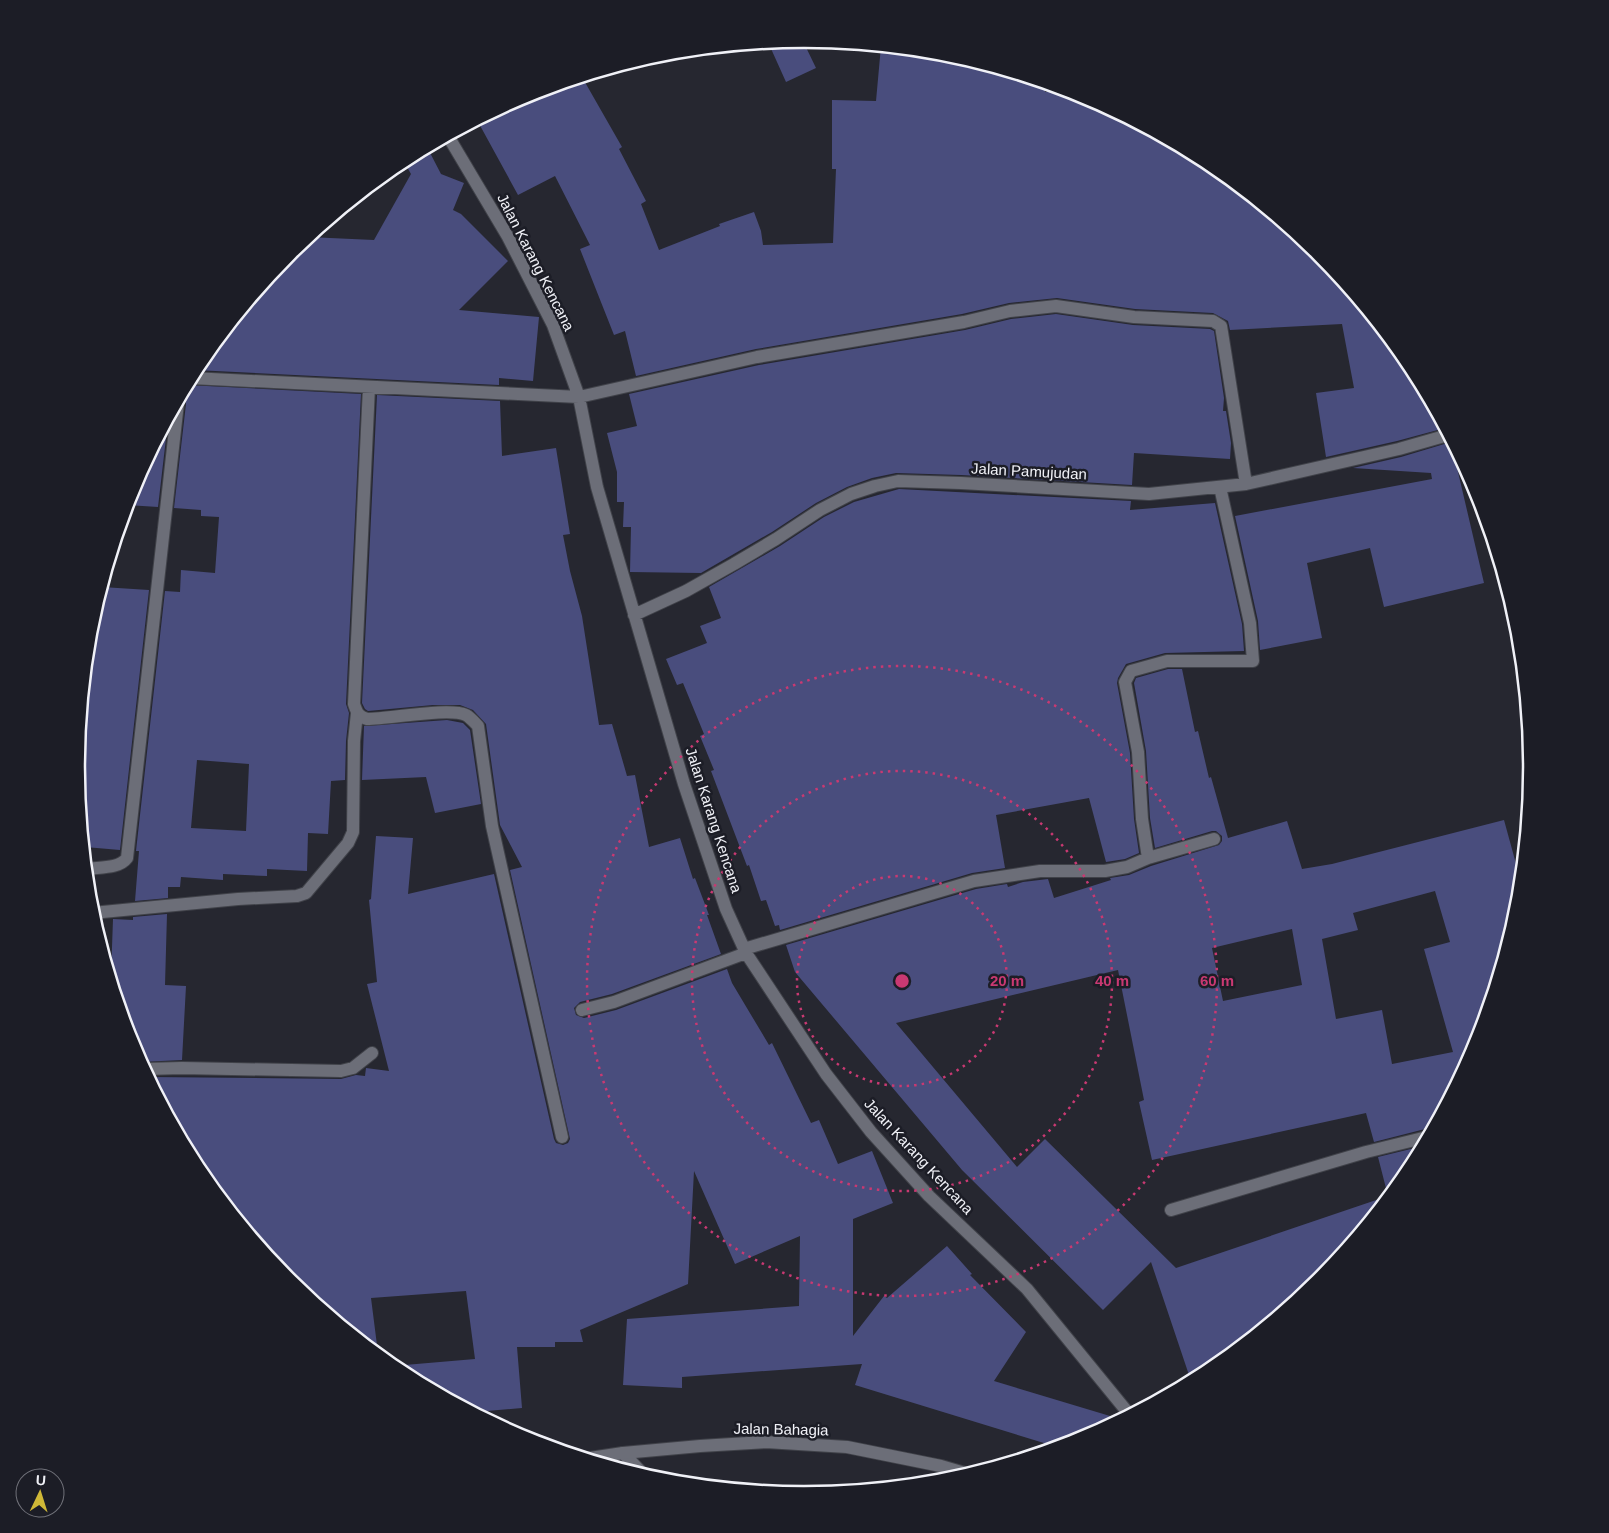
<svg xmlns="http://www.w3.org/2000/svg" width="1609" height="1533" font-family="Arial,sans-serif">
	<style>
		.building { fill: #494d7d; fill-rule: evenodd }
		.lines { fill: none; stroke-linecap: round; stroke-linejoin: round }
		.minor-casing { stroke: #404249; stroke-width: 14 }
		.secondary-casing { stroke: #404249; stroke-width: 14 }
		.minor { stroke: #6c6e78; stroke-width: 12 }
		.secondary { stroke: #6c6e78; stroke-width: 12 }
		.ring { fill: none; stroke: #c93972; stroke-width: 2.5; stroke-dasharray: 2.5 5 }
		.labels { text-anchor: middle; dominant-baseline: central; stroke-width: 5; stroke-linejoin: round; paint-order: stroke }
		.street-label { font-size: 15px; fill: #f0f1f7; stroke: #1c1d26 }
		.rim { fill: none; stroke: #f0f1f7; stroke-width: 2.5 }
		.centre { fill: #c93972; stroke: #1c1d26; stroke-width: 2.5 }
		.ring-label { font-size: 15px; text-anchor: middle; font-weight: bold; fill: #c93972; stroke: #1c1d26; stroke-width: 5; stroke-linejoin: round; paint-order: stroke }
	</style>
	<rect width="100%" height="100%" fill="#262730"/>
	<!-- building -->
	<path class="building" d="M802,39l14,29 -30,14 -18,-40z
		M881,46l66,7 98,30v9l26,-1 12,3 126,68 110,90 90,110 36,66 -48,13 -71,16 -10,-64 38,-5 -12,-64 -112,6 -2,-9 -15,-8 -78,-4 -78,-11 -48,5 -47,11 -206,35 -120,27 -11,-45 -11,4 -34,-86 10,-4 -35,-69 -37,19 -41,-75 49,-26 56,-17 40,70 -3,2 27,52 -5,3 18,46 61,-24 -1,-2 35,-12 7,19 2,14 70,-2 3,-74h-4v-69l44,1z
		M427,147l14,27 23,9 -11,27 8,4 47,47 -49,49 80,7 -6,64 -34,-3v7l-304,-15 5,-8 90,-110 18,-15 66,3 37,-66 -8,-14z
		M1056,314l77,11 77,4 4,2 10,67 -1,13h3l5,32 -1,16 -96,-6 -2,32 -171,-10 -65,-2 -24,5 -25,9 -31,16 -44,29 -71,41 -71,-1 1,-45h-8l1,-25h-7v-30l-10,-39 30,-7 -8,-32 130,-29 206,-35 46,-11z
		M187,385l174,9 -15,310 3,9 -3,28 -1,39 -14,1 -3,53 -20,-1 -1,38 -40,-2v7l-44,-2v6l-42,-3 -1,10h-12v11l-33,3 4,-50h-3l29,-260 15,1 1,-22 34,3 4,-56 -18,-1v-6l-27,-2 12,-104 -1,-5 -4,-3zM197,760l52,4 -3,67 -55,-3z
		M377,395l123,6 2,55 54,-8 14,86 -7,1 7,36 12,45 17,109 13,-1 15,52 8,-1 14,72 31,-9 13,41 2,-1 14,37h-2l14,39 -109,40 -32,8 -6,6 2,7 8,3 32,-8 111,-41 5,14 37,62 3,-2 39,80 8,-3 19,44 34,-13 21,52 -40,16v117l31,-40 3,2 60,-52 25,28 -2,1 56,57 -32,49 126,38 -37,20 -26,8 -202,-62 7,-21 -180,13v11l-59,-3 4,-66 172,-13 1,-70 -65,28 -41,-93 -6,113 -108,46 3,12h-28v5h-38l5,61 -47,4 -75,-41 -7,-5 82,-7 -9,-68 -95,7 7,55 -88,-72 -91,-110 -50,-94 192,2 15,-4 9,1 1,-8 23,3 -22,-87 10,-2 -8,-82 2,-1 5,-63 37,2 -5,56 86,-20 60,265 2,4 7,2 5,-2 2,-4 -60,-269 12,-3 -22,-42 -14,-101 -13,-14 -13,-5h-27l-65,6 -3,-2 -3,-6z
		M168,421l-10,86 -31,-2 5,-17z
		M1451,442l33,141 -100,24 -14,-59 -63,15 15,75 -62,12 -2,-29 -23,-105 197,-37 -1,-6 -78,-5 48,-11z
		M899,489l232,12 -1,9 85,-7 27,121 2,27 -79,2 -39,11 -8,14 -1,5 13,70 4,66 5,34 -14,6 -19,3 -17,-64 -93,17 9,53 -33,5 -192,57 -1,-5 -4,1 -9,-26 -5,1 -12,-36 -2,1 -36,-95 3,-1 -14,-34 4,-2 -21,-51 -6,2 -11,-26 41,-16 -7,-17 21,-8 -12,-31 71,-41 44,-29 30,-15z
		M102,587l47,3 -29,260 -35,-3 -7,-63 13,-160z
		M1168,669h14l13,63 3,-1 11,47 2,-1 17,61 59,-17 15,48 30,-5 172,-44 17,62 -3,27 -41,136 -46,85 -6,-1 -51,13 -8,-29 -214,47 -13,-58 5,-2 -26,-130 -222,53 121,144 28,-28 131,129 212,-72 -10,-39 45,-11 -14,25 -90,110 -110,91 -18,9 -40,-119 -48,48 -141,-140 -167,-198 -9,-27 190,-56 31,-5 1,3 15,-5 25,-3 6,19 57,-18 -1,-2 19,-3 22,-9 68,-21 3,-4v-5l-6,-5h-4l-57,17 -5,-30 -4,-67 -12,-68 2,-5zM1435,891l15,51 -26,7 29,103 -61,12 -10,-54 -46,9 -14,-80 36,-9 -5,-17zM1292,929l10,56 -79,16 -11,-53z
		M447,720l16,3 7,7 11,74 -46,9 -9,-36 -64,3 2,-54z
		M167,914l-2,71 21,1 -4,74 -41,2 -9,-17 -21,-70 2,-56 20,1v-3z"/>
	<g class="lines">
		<defs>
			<path id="minor" d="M448,136l60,101 45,88 26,72 18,90 87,297 42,125 20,44 80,121 45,58 58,64 98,93 102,125
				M191,378l388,19 178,-40 207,-35 46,-11 46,-5 78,11 79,4 8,5 25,158
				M369,387l-15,317c3,9 4,12 13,15 23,0 82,-12 99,-4 5,3 8,7 12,11l14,100 70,311
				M634,615l52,-24 48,-27 42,-25 44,-29 31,-16 24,-8 23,-5 63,2 188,11 97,-10 153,-35 49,-14
				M1148,858l-6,-39 -4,-67 -13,-70 6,-11 36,-10h86l-3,-38 -30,-136
				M87,869c12,-2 32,0 40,-11l51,-455
				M92,913l146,-14 59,-3 9,-3 42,-50 5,-11 1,-91 3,-28
				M744,949l230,-68 66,-10h65l22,-4 21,-9 66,-19
				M582,1010l32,-8 132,-49
				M145,1069l37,-1 159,3 12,-3 19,-15
				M1171,1210l195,-58 61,-15
				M623,1453l20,21"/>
			<path id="secondary" d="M590,1458l33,-5 77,-7 66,-4 81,5 94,19 27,8"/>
		</defs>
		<!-- minor casing -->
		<use href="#minor" class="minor-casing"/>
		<!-- secondary casing -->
		<use href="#secondary" class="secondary-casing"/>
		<!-- minor -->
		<use href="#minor" class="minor"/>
		<!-- secondary -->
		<use href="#secondary" class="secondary"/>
	</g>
	<!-- distance rings -->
	<g class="ring">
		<circle cx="902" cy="981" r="105"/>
		<circle cx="902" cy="981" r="210"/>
		<circle cx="902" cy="981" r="315"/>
	</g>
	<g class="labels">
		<!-- street labels -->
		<g class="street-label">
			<text transform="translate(536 262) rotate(63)">Jalan Karang Kencana</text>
			<text transform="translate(1029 471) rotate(3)">Jalan Pamujudan</text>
			<text transform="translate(714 820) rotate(72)">Jalan Karang Kencana</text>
			<text transform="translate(919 1156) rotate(47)">Jalan Karang Kencana</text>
			<text transform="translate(781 1429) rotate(1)">Jalan Bahagia</text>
		</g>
	</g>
	<!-- crop -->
	<path d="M0 0H1609V1533H0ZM85 767a719 719 0 1 1 1438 0a719 719 0 1 1-1438 0Z" fill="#1c1d26" fill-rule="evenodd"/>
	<path class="rim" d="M85 767a719 719 0 1 1 1438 0a719 719 0 1 1-1438 0Z"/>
	<circle cx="902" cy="981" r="8" class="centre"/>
	<g class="ring-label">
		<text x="1007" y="986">20 m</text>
		<text x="1112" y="986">40 m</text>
		<text x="1217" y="986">60 m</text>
	</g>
	<!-- north arrow -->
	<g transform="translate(40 1493) rotate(4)"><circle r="24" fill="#1c1d26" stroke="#71727a"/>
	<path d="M0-4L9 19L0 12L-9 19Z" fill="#cfb837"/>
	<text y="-8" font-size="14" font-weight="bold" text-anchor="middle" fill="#f0f1f7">U</text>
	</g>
</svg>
